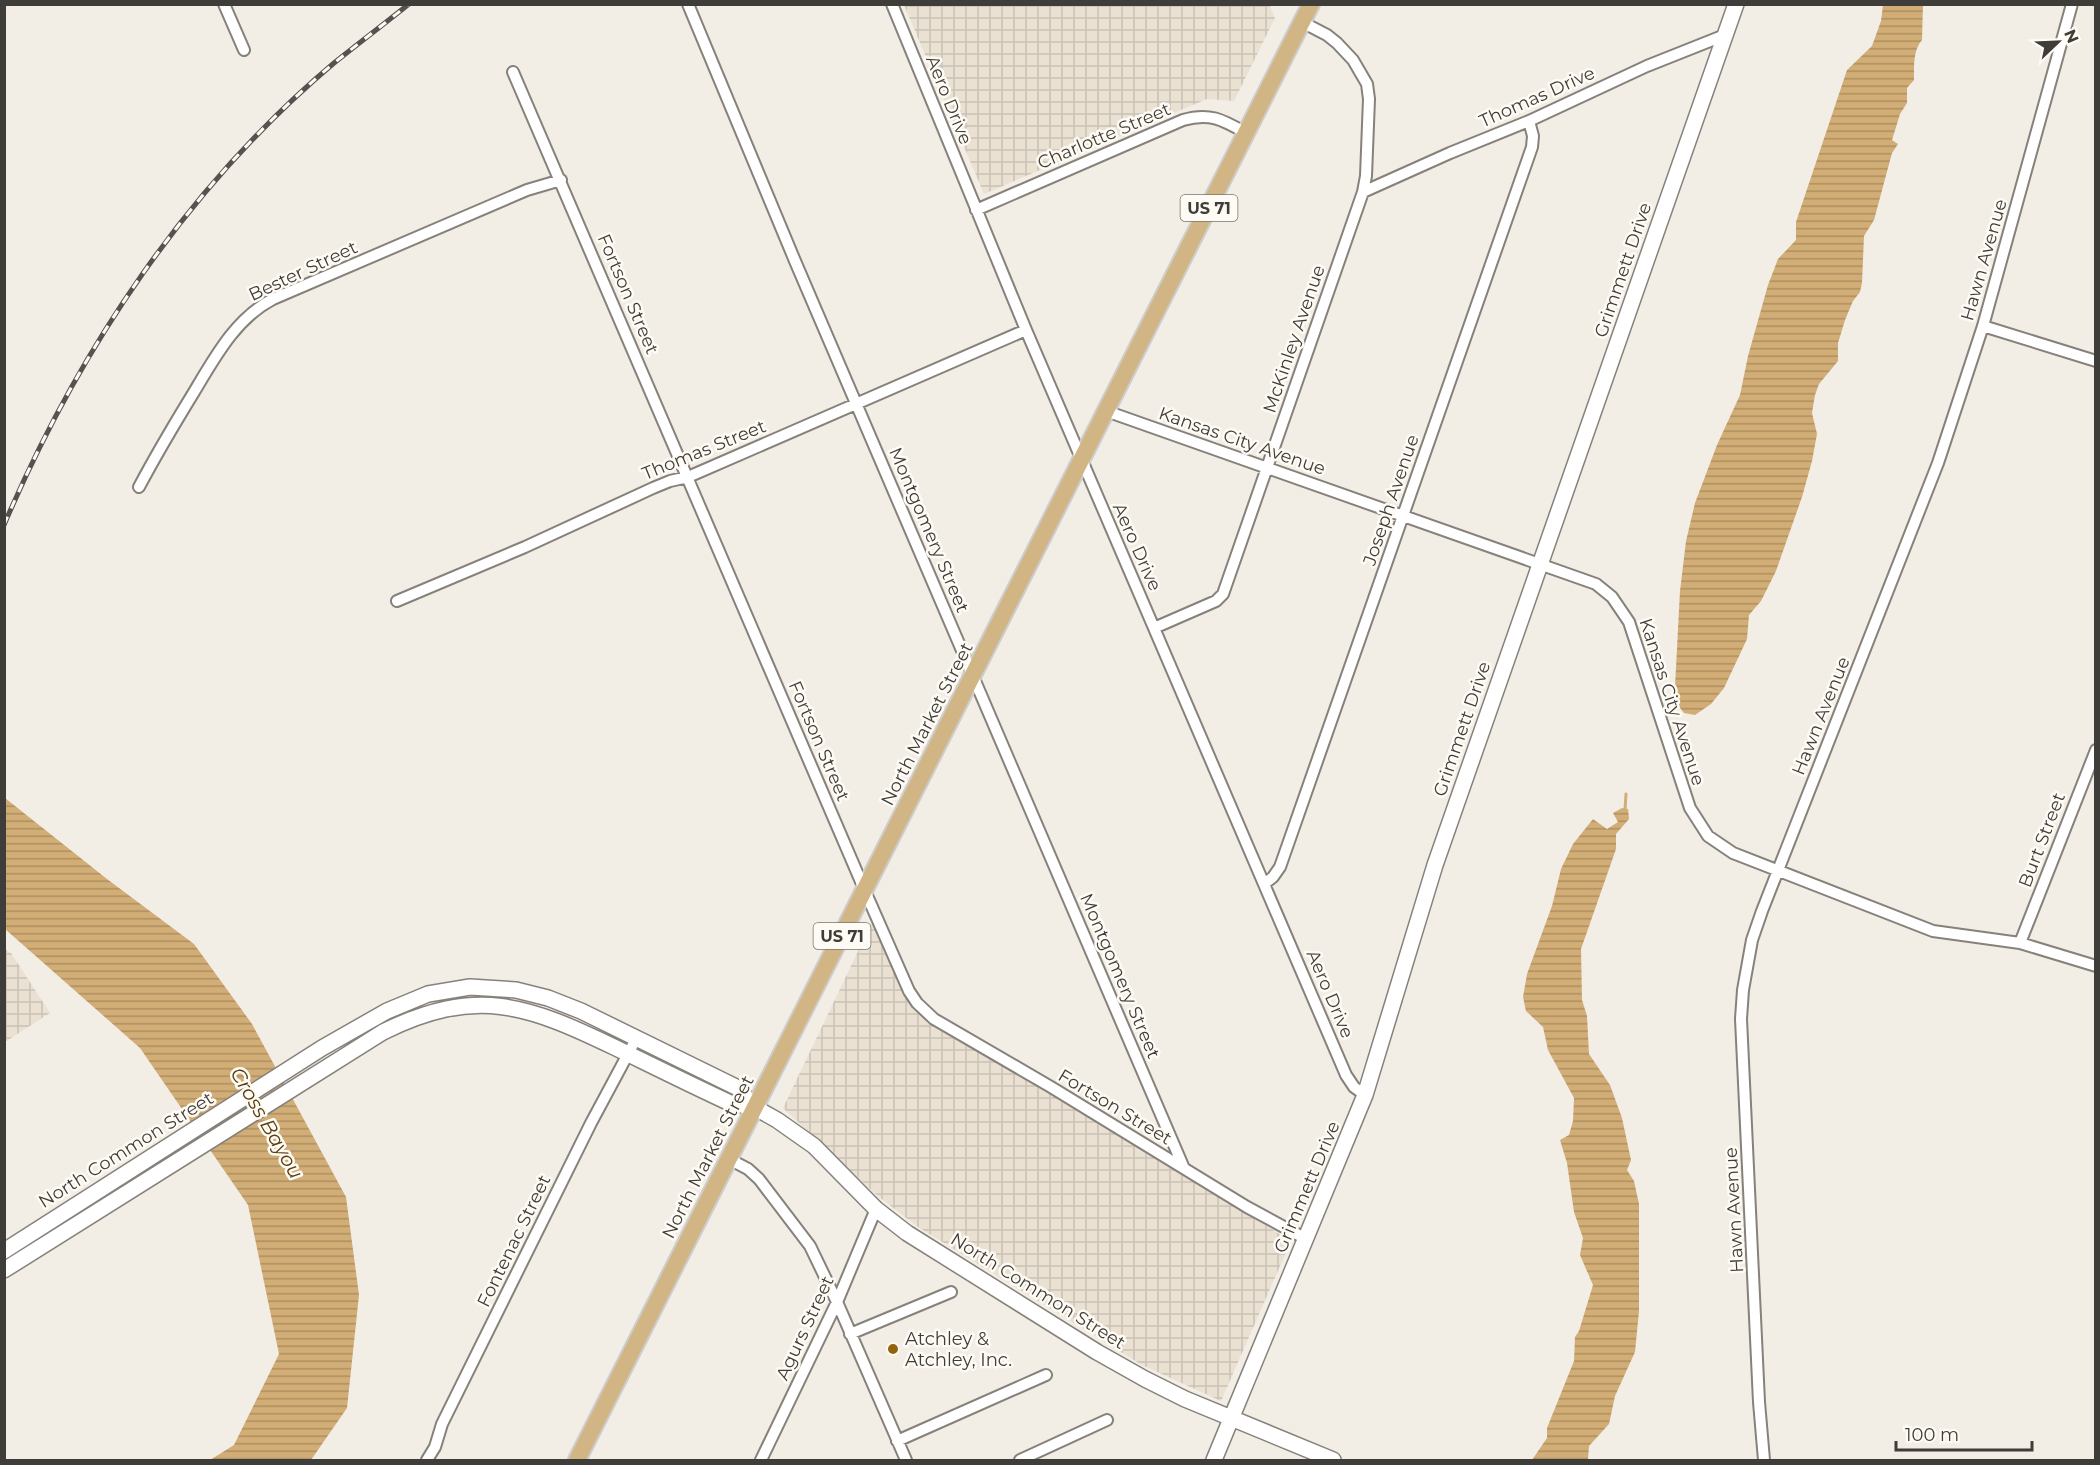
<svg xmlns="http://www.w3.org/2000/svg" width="2100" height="1465" font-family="Montserrat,sans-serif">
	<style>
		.industrial { fill: url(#industrial-grid) }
		.water { fill: url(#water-rules) }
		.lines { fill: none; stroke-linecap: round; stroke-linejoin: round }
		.stream { stroke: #d2ae76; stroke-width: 3 }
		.street-casing { stroke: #86817b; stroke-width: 14 }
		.secondary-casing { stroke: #86817b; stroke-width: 18 }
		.primary-casing { stroke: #cdcdcc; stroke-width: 20 }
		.street { stroke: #fff; stroke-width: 10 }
		.secondary { stroke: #fff; stroke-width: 15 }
		.primary { stroke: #d1b585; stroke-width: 16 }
		.rail-casing { stroke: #55524f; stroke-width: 5 }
		.rail { stroke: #fefaf4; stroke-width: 3; stroke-dasharray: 9; stroke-linecap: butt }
		.poi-dot { fill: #90650d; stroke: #fefaf4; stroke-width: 2 }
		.labels { text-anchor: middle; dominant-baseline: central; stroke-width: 5; stroke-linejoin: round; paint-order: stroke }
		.shield { fill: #fefaf4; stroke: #787672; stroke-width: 1.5 }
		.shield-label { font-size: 16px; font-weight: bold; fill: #3f3d3a }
		.street-label { font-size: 18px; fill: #3f3d3a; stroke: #fefaf4 }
		.poi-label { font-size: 18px; fill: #3f3d3a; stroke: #fefaf4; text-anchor: start }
		.water-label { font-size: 20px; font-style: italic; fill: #583f13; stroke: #fefaf4 }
	</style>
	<defs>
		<pattern id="industrial-grid" width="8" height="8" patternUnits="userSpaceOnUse" patternTransform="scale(1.5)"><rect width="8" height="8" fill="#eae1d3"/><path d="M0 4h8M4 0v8" fill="none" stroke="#cac2b6"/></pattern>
		<pattern id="water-rules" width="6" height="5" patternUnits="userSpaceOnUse" patternTransform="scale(1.5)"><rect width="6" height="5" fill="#d2ae76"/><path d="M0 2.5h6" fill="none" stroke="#ac8f62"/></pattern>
	</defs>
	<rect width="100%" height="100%" fill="#f2ede5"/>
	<!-- industrial -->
	<path class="industrial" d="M1269,4l6,14 -41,83 -27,-2 -223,95 -80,-189z
		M873,920l37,77 21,27 64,35 296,182 -70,160 -79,-36 -224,-138 -39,-30 -96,-89z
		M5,949l6,4 39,60 -45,29z"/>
	<!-- water -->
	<path class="water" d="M1883,5h40l-1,35c-9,10 -8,27 -8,40l-7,8v15l-7,11 -8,26 6,4 -6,9 -18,67 -10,16 -2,47 -2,9 -7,9 -8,19 -7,23v18l-19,23 -4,11 -3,18 5,21 -5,27 -10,36 -26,74 -15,30 -12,14 -2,24 -23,49 -13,16 -16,11 -11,-2 -7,-9 -2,-17 5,-96 6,-50 9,-38 22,-58 23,-50 8,-39 20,-71 10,-26 18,-19v-18l51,-152 25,-24 9,-25z
		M5,798l102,81 87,65 58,80 94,173 13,98 -12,113 -36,52h-101l24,-15 45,-91 -31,-149 -108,-157 -135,-119z
		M1622,808l6,1 1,10 -13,15v15l-35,100 1,51 5,16 2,38 21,31 12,33 9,42 -4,10 7,11 5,23v107l-4,41 -20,44 -6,28 -20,22 -1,14h-56l15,-22v-10l27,-67 1,-24 4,-6 14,-46 -13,-30 3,-17 -9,-26 -7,-49 -7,-23 9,-5 4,-14 1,-23 -26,-48 -5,-23 -17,-16 -3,-14 4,-23 25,-68 9,-37 12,-25 20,-25 14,10 11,-7 -5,-9z"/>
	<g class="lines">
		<!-- stream -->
		<path class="stream" d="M1625,810l1,-16"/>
		<defs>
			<path id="street" d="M224,4l20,46
				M688,4l107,257 388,905
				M892,4l134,326 320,745 8,12 11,8
				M513,72l352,819 44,100 8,12 17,16 117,68 196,120 59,32
				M1363,192l87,-39 79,-32 118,-55 78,-31
				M976,210l207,-90c27,-8 40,0 63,13
				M1983,326l113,35
				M1106,411l490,173 16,13 17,25 61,186 18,28 25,17 200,78 87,12 76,23
				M139,487c17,-32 36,-64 55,-95 21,-35 42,-74 79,-93l254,-109 34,-10
				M397,601l128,-54 128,-59 17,-7 18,-4 338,-147
				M1154,628l62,-27 7,-7 140,-402 3,-16 3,-77 -2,-15 -14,-24 -16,-17 -10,-8 -25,-13
				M1264,884l9,-7 7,-10 252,-720 1,-11 -4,-15
				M2020,943l76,-193
				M729,1159l19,10 11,10 51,67 27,56 69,158
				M850,1334l101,-42
				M897,1441l149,-66
				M427,1460l8,-13 7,-23 149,-301 45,-84
				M761,1460l76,-158 39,-93
				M1020,1460l87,-40
				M1764,1460l-5,-58 -18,-383 2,-29 9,-50 10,-29 176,-448 45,-137 89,-322"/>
			<path id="secondary" d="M4,1251l318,-203 65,-37 41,-17 42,-7 46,3 32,8 33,13 157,77 16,19 23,13 37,26 62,63 31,24 190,119 48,27 40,20 148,61
				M4,1270l379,-238c93,-46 144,-27 231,15 39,19 77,38 116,56l24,4
				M1214,1460l151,-365 70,-230 301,-861"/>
			<path id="primary" d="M577,1460l734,-1456"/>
		</defs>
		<!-- street casing -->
		<use href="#street" class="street-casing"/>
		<!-- secondary casing -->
		<use href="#secondary" class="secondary-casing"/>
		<!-- primary casing -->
		<use href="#primary" class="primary-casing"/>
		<!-- street -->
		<use href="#street" class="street"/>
		<!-- secondary -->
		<use href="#secondary" class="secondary"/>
		<!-- primary -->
		<use href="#primary" class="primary"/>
		<defs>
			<path id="rail" d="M4,525c75,-176 184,-339 330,-462 25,-20 50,-39 75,-59"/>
		</defs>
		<!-- rail casing -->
		<use href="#rail" class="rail-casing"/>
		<!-- rail -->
		<use href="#rail" class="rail"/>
	</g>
	<!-- markers -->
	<circle class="poi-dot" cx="893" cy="1349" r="6"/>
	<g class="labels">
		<!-- shield labels -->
		<g class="shield">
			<rect x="1180.5" y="195" width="57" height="26" rx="4.5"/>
			<rect x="813.5" y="923" width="57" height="26" rx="4.5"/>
		</g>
		<g class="shield-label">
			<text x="1209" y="208">US 71</text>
			<text x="842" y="936">US 71</text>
		</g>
		<!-- street labels -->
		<g class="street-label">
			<text transform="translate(1537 97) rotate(-24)">Thomas Drive</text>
			<text transform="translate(949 100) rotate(68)">Aero Drive</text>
			<text transform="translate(1104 136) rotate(-23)">Charlotte Street</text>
			<text transform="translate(1984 260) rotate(-74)">Hawn Avenue</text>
			<text transform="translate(1623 270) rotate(-71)">Grimmett Drive</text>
			<text transform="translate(303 271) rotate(-25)">Bester Street</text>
			<text transform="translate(628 294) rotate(67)">Fortson Street</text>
			<text transform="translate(1294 339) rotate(-71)">McKinley Avenue</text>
			<text transform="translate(1242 441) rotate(19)">Kansas City Avenue</text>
			<text transform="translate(704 450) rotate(-22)">Thomas Street</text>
			<text transform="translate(1391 500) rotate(-71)">Joseph Avenue</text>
			<text transform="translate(929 530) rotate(67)">Montgomery Street</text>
			<text transform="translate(1137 547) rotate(66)">Aero Drive</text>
			<text transform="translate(1672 702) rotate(72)">Kansas City Avenue</text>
			<text transform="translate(1821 716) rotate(-68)">Hawn Avenue</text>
			<text transform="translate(927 724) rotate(-63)">North Market Street</text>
			<text transform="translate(1462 729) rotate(-71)">Grimmett Drive</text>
			<text transform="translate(819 741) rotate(67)">Fortson Street</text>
			<text transform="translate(2042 840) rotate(-69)">Burt Street</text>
			<text transform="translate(1120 976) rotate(67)">Montgomery Street</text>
			<text transform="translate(1330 994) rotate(67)">Aero Drive</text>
			<text transform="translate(1115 1107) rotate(31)">Fortson Street</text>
			<text transform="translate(126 1150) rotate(-32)">North Common Street</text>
			<text transform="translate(708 1157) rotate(-63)">North Market Street</text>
			<text transform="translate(1307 1187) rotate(-67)">Grimmett Drive</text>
			<text transform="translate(1734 1210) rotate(-93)">Hawn Avenue</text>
			<text transform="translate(514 1241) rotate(-64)">Fontenac Street</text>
			<text transform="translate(1038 1291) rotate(32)">North Common Street</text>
			<text transform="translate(805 1328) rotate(-65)">Agurs Street</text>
		</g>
		<!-- poi labels -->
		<g class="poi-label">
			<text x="905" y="1339">Atchley &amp;<tspan x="905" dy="21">Atchley, Inc.</tspan></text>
		</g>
		<!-- water labels -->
		<g class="water-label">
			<text transform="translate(267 1123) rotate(60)">Cross Bayou</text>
		</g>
	</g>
	<!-- border -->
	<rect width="2100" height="1465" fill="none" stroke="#3f3d3a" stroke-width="12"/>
	<!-- north arrow -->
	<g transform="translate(2058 42) rotate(67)" stroke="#fefaf4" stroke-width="4.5" paint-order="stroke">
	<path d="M0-4.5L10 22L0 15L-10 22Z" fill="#3f3d3a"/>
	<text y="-9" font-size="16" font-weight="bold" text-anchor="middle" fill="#3f3d3a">N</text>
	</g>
	<!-- scale -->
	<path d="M1896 1441v9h136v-9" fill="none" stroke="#3f3d3a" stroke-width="3"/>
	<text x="1905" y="1441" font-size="18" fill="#3f3d3a" stroke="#fefaf4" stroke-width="4.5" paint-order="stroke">100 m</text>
</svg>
